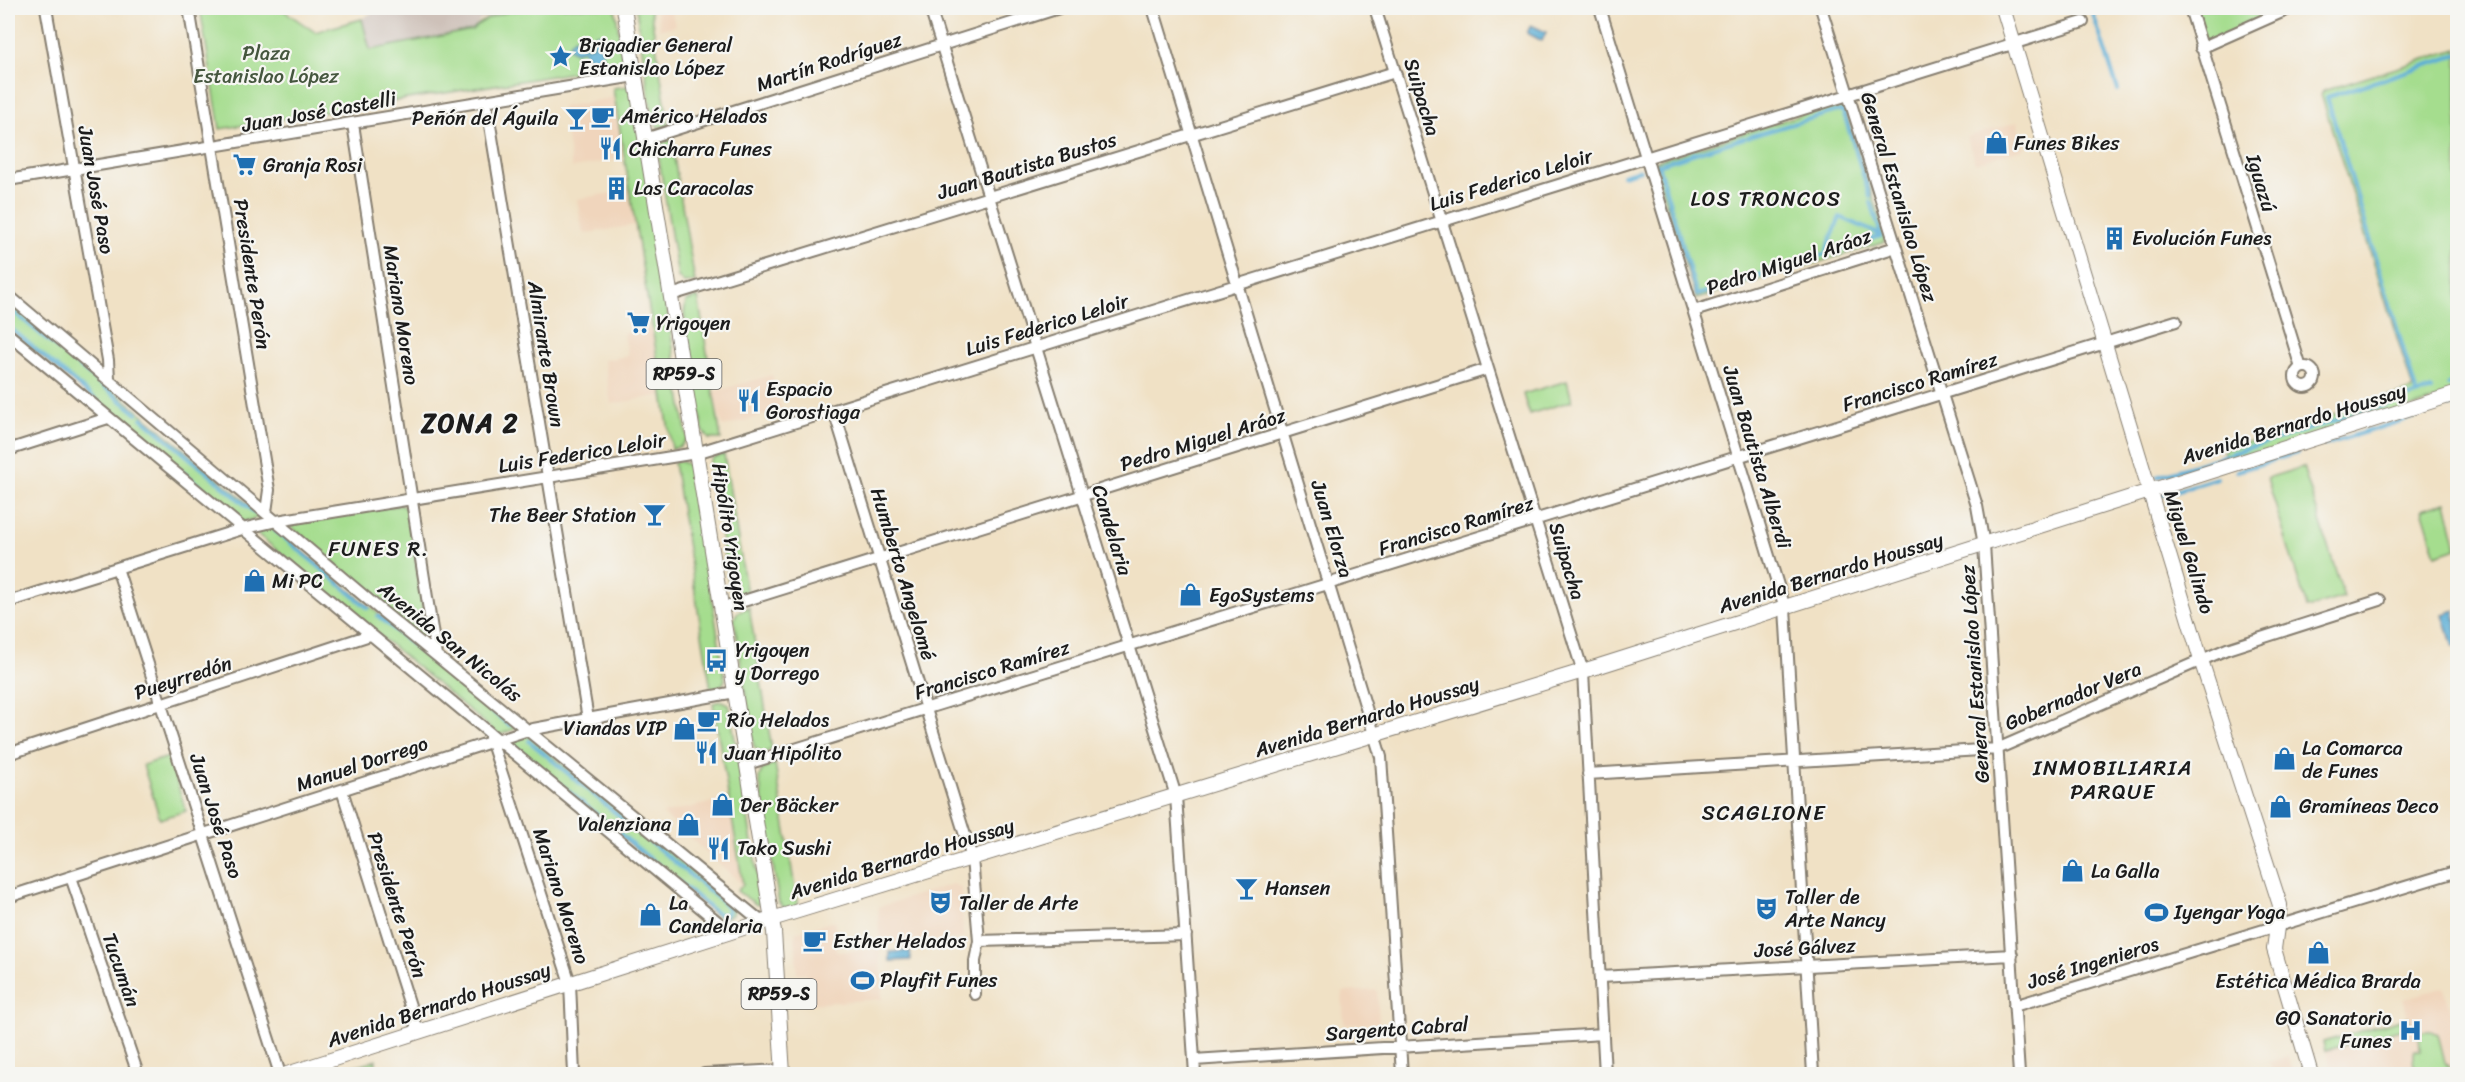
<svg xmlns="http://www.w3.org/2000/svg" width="2465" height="1082" font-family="Sriracha,sans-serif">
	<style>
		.built { fill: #f0d5bc }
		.industrial { fill: #cec1b9 }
		.green { fill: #a5dd8e; stroke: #607c55; stroke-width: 1.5 }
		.water { fill: #5baed6; stroke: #3c6579; stroke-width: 1.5 }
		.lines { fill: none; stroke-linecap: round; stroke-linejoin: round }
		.stream { stroke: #5baed6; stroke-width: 4 }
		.minor-casing { stroke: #867e70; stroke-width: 14 }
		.major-casing { stroke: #867e70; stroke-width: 16 }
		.minor { stroke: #fff; stroke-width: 10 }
		.major { stroke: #fff; stroke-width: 14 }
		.labels { text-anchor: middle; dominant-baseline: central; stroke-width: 4.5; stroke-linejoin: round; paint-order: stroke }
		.shield { fill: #f6f6f2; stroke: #5d5d5c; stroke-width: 1.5 }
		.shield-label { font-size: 18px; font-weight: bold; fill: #1c1c1c }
		.poi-label { font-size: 20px; fill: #1c1c1c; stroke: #f6f6f2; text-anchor: start }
		.park-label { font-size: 20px; fill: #45563e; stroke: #f6f6f2 }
		.street-label { font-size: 20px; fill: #1c1c1c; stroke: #f6f6f2 }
		.neighbourhood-label { font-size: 21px; letter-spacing: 1.5px; fill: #1c1c1c; stroke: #f6f6f2 }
		.district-label { font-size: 26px; font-weight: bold; letter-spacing: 1.5px; fill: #1c1c1c; stroke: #f6f6f2 }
	</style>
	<rect width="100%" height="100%" fill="#f6f6f2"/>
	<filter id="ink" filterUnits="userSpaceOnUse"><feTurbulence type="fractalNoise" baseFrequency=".0167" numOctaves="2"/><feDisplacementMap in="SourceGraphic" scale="12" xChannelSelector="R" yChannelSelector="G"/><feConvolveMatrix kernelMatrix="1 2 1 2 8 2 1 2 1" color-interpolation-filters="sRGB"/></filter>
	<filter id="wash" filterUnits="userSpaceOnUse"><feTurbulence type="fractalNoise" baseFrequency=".008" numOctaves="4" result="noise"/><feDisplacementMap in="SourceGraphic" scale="24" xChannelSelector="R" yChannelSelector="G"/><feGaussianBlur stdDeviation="1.35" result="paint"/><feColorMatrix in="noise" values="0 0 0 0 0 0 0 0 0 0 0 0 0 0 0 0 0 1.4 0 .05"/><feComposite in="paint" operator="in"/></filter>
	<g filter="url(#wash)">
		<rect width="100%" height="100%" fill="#f0e1c5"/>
		<!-- built -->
		<path class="built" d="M656,8h15l4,18 -15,3z
			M615,97l9,61 -52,10 -10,-61z
			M2017,122l8,26 -50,15 -8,-26z
			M629,190l6,35 -52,9 -6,-35z
			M652,329l11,66 -52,9 -7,-44 24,-4 -4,-23z
			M772,375l10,35 -59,17 -10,-35z
			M729,798l2,12 12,75 -80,-71z
			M953,884l8,4 2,50 -84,6 -1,-37z
			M835,921l1,31 44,-3 2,50 -75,5 -1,-31h-9l-2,-41z
			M2444,987l13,45v42h-124l-10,-32 85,-25 -5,-18z
			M1377,990l2,33 -35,2 -2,-33z
			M2288,1056l6,18h-21l-4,-12z"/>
		<!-- industrial -->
		<path class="industrial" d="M379,8h141l-40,12 -8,10 -103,21 -7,-32z"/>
		<!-- green -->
		<path class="green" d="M200,8h80l35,24 47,-13 8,31 102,-20c27,-30 104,-22 143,-22l9,58 -16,8 -1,-4 -12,-1 -375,60z
			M636,8h14l19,119h-11l-6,-11z
			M2190,8h75l12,5 -76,35z
			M2457,49v344l-229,72 -5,-15 190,-61 -92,-295 2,-3z
			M629,86l5,9 53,343 -6,8 -9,3 -59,-361z
			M1834,104l11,4 41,129 -3,6 -187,56 -43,-137z
			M671,139l24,143 -11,1 -6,-6 -20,-124 3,-9z
			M698,297l23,142h-12l-6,-8 -19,-117 2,-13z
			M8,301l254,214v2l-20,5 -234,-193z
			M1567,381l5,20 -43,13 -6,-20z
			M724,454l23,140 -9,3 -8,-7 -21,-125 3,-7z
			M680,461l11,5 34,214 -4,6 -10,3 -37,-226z
			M2303,467l41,130 -37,11 -40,-130z
			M2446,502l11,46 -21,7 -14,-46z
			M400,505l6,3 3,8 19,127 -140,-119z
			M273,526l242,201v2l-16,6 -244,-203z
			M749,607l23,143 -9,3 -9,-6 -20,-128 3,-6z
			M721,701l8,3 33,198 -5,3 -20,-14 6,-6 -30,-182z
			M524,736h5l205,170 -2,9 -12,4 -212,-176z
			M169,757l17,54 -26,8 -17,-54z
			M775,763l23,145h-13l-6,-5 -20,-126 3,-7z
			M2408,1017l3,9 -22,6 1,3 -7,5 -9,-4 -49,15 -2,-9z
			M2424,1031h8l6,3 7,28 8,12h-38l-1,-24h6l-1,-16z
			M376,1060v14h-50z"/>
		<!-- water -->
		<path class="water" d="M1531,25l15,7 -4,9 -15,-8z
			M595,34h5l3,4 -5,6 4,5 1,7 -5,5 -7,-1 -8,-10 -8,2 -6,-4 1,-6 5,-4 12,9 7,-2 -2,-7z
			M2455,610l2,36 -4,1 -10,-33z
			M910,951l1,9 -21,1v-9z"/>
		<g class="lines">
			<!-- stream -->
			<path class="stream" d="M2091,8l27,82
				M1748,137l89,-26h6l27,86
				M1658,164l39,131 184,-59
				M1654,166l90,-28
				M1623,175l17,-5
				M1871,202l10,33
				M1827,249l13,-32 41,18
				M9,308l128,106
				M8,326l119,100
				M2448,385l10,-3
				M2417,394l-90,-297 131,-42
				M2449,406l9,-3
				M142,418l113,95
				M131,429l102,85
				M2324,445l115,-36
				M2237,471l60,-18
				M2157,477l275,-87
				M2159,496l58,-18
				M275,530l93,78
				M378,616l131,109
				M516,748l199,164 9,4 5,-6 -3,-5 -197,-164"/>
		</g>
	</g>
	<g filter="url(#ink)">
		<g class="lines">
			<defs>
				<path id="minor" d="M46,8l62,352 1,19
					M189,8l80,482 -3,22
					M930,8l246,788 19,278
					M1153,8l228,749 21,317
					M1375,8l208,664 22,402
					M1600,8l185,600 28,466
					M1821,8l156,498 7,39 35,529
					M2190,8l111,360
					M2201,48l90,-40
					M486,101l102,618
					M353,124l83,531
					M645,139l414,-131
					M8,180l627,-104
					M8,295l369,312 385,315
					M671,295l724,-223
					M1694,311l202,-64
					M8,334l722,598
					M2295 377a10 10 0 1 1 20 0a10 10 0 1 1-20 0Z
					M834,411l138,447 7,83 -4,20v33
					M8,450l100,-32
					M117,568l163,506
					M8,602l234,-73 35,-8 419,-68 1387,-431
					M721,608l767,-239
					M490,737l80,246 4,91
					M8,754l362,-119
					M747,764l1429,-443
					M1588,774l409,-25 230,-100 153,-49
					M342,790l76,241
					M71,877l67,197
					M8,897l520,-167 207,-38
					M979,941l207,-6
					M1600,977l412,-22
					M2014,1006l444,-135
					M1194,1060l409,-26
					M704,1074l79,-4"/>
				<path id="major" d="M624,8l150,924 9,142
					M2003,8l198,652 79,245 -6,44 37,125
					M287,1074l475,-152 834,-255 862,-274"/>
			</defs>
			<!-- minor casing -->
			<use href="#minor" class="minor-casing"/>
			<!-- major casing -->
			<use href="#major" class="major-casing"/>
			<!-- minor -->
			<use href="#minor" class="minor"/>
			<!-- major -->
			<use href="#major" class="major"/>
		</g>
	</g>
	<!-- icons -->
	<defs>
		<symbol id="sight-bare" viewBox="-9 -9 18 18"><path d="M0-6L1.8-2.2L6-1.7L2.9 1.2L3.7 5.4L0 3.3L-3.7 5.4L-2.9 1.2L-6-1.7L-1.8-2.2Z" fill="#1f6fb2" stroke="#f6f6f2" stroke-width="2.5" paint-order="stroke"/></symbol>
		<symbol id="cafe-bare" viewBox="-9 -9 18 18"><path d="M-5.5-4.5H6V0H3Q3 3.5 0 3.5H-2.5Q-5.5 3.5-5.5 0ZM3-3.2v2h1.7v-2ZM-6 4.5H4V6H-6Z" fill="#1f6fb2" stroke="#f6f6f2" stroke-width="2.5" paint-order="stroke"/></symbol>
		<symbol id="bar-bare" viewBox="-9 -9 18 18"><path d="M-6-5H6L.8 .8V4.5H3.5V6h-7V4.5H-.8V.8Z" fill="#1f6fb2" stroke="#f6f6f2" stroke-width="2.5" paint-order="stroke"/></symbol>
		<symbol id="shop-bare" viewBox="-9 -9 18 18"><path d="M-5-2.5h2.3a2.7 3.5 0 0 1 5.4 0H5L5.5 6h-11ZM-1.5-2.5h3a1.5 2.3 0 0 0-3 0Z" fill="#1f6fb2" stroke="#f6f6f2" stroke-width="2.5" paint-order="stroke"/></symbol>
		<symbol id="restaurant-bare" viewBox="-9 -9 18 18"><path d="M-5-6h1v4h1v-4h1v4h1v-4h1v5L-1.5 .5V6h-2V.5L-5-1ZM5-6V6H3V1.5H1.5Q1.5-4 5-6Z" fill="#1f6fb2" stroke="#f6f6f2" stroke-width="2.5" paint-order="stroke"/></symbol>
		<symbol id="supermarket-bare" viewBox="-9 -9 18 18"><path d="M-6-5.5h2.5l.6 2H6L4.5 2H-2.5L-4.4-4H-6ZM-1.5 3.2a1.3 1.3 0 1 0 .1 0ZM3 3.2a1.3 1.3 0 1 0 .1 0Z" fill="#1f6fb2" stroke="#f6f6f2" stroke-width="2.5" paint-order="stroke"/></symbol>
		<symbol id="building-bare" viewBox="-9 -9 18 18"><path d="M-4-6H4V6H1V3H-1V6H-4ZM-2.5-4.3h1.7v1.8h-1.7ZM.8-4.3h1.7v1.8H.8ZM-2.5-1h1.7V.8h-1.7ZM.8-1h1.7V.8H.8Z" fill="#1f6fb2" stroke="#f6f6f2" stroke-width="2.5" paint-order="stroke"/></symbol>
		<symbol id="bus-bare" viewBox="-9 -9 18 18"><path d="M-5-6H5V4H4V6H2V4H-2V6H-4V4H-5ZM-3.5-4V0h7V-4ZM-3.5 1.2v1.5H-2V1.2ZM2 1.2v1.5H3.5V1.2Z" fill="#1f6fb2" stroke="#f6f6f2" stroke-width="2.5" paint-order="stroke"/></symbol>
		<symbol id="theatre-bare" viewBox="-9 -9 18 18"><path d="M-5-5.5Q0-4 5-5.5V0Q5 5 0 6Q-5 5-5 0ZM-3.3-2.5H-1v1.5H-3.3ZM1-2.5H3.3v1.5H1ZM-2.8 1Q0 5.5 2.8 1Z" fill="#1f6fb2" stroke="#f6f6f2" stroke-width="2.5" paint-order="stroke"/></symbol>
		<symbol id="stadium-bare" viewBox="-9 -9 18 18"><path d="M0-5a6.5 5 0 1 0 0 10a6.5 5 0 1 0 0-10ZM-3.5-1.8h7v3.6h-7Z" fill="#1f6fb2" stroke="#f6f6f2" stroke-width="2.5" paint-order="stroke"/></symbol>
		<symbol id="hospital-bare" viewBox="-9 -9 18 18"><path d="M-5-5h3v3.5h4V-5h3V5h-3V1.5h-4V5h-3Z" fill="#1f6fb2" stroke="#f6f6f2" stroke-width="2.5" paint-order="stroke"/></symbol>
	</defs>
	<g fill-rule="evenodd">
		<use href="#sight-bare" x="544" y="40" width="33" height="33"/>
		<use href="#cafe-bare" x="586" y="100" width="33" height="33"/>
		<use href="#bar-bare" x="560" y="102" width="33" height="33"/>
		<use href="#shop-bare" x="1980" y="126" width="33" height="33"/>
		<use href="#restaurant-bare" x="594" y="132" width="33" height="33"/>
		<use href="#supermarket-bare" x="228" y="148" width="33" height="33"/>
		<use href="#building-bare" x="600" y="172" width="33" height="33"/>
		<use href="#building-bare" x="2098" y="222" width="33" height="33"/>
		<use href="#supermarket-bare" x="622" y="306" width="33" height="33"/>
		<use href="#restaurant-bare" x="732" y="384" width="33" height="33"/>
		<use href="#bar-bare" x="638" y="498" width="33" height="33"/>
		<use href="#shop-bare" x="238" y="564" width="33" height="33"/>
		<use href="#shop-bare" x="1174" y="578" width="33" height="33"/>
		<use href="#bus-bare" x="700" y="644" width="33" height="33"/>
		<use href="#cafe-bare" x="692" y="704" width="33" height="33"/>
		<use href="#shop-bare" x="668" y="712" width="33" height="33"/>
		<use href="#restaurant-bare" x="690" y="736" width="33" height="33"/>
		<use href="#shop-bare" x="2268" y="742" width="33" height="33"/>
		<use href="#shop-bare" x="706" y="788" width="33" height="33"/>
		<use href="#shop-bare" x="2264" y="790" width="33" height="33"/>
		<use href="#shop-bare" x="672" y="808" width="33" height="33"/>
		<use href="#restaurant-bare" x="702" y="832" width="33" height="33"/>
		<use href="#shop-bare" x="2056" y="854" width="33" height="33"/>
		<use href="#bar-bare" x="1230" y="872" width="33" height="33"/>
		<use href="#theatre-bare" x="924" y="886" width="33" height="33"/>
		<use href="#theatre-bare" x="1750" y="892" width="33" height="33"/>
		<use href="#stadium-bare" x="2140" y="896" width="33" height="33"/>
		<use href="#shop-bare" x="634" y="898" width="33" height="33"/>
		<use href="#cafe-bare" x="798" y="924" width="33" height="33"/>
		<use href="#shop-bare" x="2302" y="936" width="33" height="33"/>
		<use href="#stadium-bare" x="846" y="964" width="33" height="33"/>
		<use href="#hospital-bare" x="2394" y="1014" width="33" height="33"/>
	</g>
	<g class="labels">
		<!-- shield labels -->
		<g class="shield">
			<rect x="646.5" y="359" width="75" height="30" rx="4.5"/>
			<rect x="741.5" y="979" width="75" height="30" rx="4.5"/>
		</g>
		<g class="shield-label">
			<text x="684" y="374">RP59-S</text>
			<text x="779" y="994">RP59-S</text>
		</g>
		<!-- poi labels -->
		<g class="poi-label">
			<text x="579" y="45">Brigadier General<tspan x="579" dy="23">Estanislao López</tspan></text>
			<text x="621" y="116">Américo Helados</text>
			<text x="558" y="118" text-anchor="end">Peñón del Águila</text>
			<text x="2014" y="143">Funes Bikes</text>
			<text x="629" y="149">Chicharra Funes</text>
			<text x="263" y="165">Granja Rosi</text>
			<text x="634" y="188">Las Caracolas</text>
			<text x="2132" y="238">Evolución Funes</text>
			<text x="656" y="323">Yrigoyen</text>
			<text x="766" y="389">Espacio<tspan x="766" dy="23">Gorostiaga</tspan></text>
			<text x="636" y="515" text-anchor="end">The Beer Station</text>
			<text x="272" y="581">Mi PC</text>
			<text x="1209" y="595">EgoSystems</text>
			<text x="735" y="650">Yrigoyen<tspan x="735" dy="23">y Dorrego</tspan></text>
			<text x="727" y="720">Río Helados</text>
			<text x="667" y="728" text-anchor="end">Viandas VIP</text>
			<text x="2302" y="748">La Comarca<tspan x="2302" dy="23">de Funes</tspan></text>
			<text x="725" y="753">Juan Hipólito</text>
			<text x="740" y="805">Der Bäcker</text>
			<text x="2299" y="806">Gramíneas Deco</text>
			<text x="671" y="824" text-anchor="end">Valenziana</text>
			<text x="737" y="848">Tako Sushi</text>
			<text x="2091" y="871">La Galla</text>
			<text x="1265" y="888">Hansen</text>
			<text x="1785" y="897">Taller de<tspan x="1785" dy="23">Arte Nancy</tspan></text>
			<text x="669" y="903">La<tspan x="669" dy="23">Candelaria</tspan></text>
			<text x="959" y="903">Taller de Arte</text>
			<text x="2174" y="912">Iyengar Yoga</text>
			<text x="833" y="941">Esther Helados</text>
			<text x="880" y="980">Playfit Funes</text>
			<text x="2318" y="981" text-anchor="middle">Estética Médica Brarda</text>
			<text x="2392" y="1018" text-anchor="end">GO Sanatorio<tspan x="2392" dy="23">Funes</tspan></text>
		</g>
		<!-- park labels -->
		<g class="park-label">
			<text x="266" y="53">Plaza<tspan x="266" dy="23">Estanislao López</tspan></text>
		</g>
		<!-- street labels -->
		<g class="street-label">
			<text transform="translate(829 62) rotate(-18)">Martín Rodríguez</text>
			<text transform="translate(1422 97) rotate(73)">Suipacha</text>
			<text transform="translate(319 112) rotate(-10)">Juan José Castelli</text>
			<text transform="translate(1027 166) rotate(-17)">Juan Bautista Bustos</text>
			<text transform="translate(1511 180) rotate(-17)">Luis Federico Leloir</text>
			<text transform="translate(2261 183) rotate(73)">Iguazú</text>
			<text transform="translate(96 190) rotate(80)">Juan José Paso</text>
			<text transform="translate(1899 197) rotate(73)">General Estanislao López</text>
			<text transform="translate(1789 262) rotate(-18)">Pedro Miguel Aráoz</text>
			<text transform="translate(252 274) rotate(81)">Presidente Perón</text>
			<text transform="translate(401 315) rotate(81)">Mariano Moreno</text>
			<text transform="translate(1047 325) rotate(-17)">Luis Federico Leloir</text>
			<text transform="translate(546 354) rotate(81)">Almirante Brown</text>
			<text transform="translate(1920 382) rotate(-17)">Francisco Ramírez</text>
			<text transform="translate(2294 424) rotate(-17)">Avenida Bernardo Houssay</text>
			<text transform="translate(1203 440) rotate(-17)">Pedro Miguel Aráoz</text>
			<text transform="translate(582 453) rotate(-9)">Luis Federico Leloir</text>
			<text transform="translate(1757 457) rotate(73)">Juan Bautista Alberdi</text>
			<text transform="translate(1456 526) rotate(-17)">Francisco Ramírez</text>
			<text transform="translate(1332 529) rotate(73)">Juan Elorza</text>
			<text transform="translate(1112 530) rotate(73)">Candelaria</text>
			<text transform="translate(730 537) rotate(81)">Hipólito Yrigoyen</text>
			<text transform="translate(2189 552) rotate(73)">Miguel Galindo</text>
			<text transform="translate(1567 561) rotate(73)">Suipacha</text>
			<text transform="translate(1831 573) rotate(-17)">Avenida Bernardo Houssay</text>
			<text transform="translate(903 574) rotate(73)">Humberto Angelomé</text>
			<text transform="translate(450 642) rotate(39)">Avenida San Nicolás</text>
			<text transform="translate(992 670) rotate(-17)">Francisco Ramírez</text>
			<text transform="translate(1975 674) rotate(-94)">General Estanislao López</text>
			<text transform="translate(183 678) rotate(-18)">Pueyrredón</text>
			<text transform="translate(2073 696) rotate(-23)">Gobernador Vera</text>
			<text transform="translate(1367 717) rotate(-17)">Avenida Bernardo Houssay</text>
			<text transform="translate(362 764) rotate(-18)">Manuel Dorrego</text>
			<text transform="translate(216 816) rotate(72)">Juan José Paso</text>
			<text transform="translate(902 859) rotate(-17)">Avenida Bernardo Houssay</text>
			<text transform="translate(561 896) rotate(72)">Mariano Moreno</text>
			<text transform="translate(397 905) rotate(72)">Presidente Perón</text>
			<text transform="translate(1805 948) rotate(-3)">José Gálvez</text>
			<text transform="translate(2093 963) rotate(-17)">José Ingenieros</text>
			<text transform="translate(121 970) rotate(71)">Tucumán</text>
			<text transform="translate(439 1005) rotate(-18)">Avenida Bernardo Houssay</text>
			<text transform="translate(1397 1029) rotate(-4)">Sargento Cabral</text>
		</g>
		<!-- neighbourhood labels -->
		<g class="neighbourhood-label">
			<text x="1766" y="199">LOS TRONCOS</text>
			<text x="379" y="549">FUNES R.</text>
			<text x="2113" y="768">INMOBILIARIA<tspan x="2113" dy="24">PARQUE</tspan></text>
			<text x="1764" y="813">SCAGLIONE</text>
		</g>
		<!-- district labels -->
		<g class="district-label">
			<text x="470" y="423">ZONA 2</text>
		</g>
	</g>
	<!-- margin -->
	<rect width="2465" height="1082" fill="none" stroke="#f6f6f2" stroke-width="30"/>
</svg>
